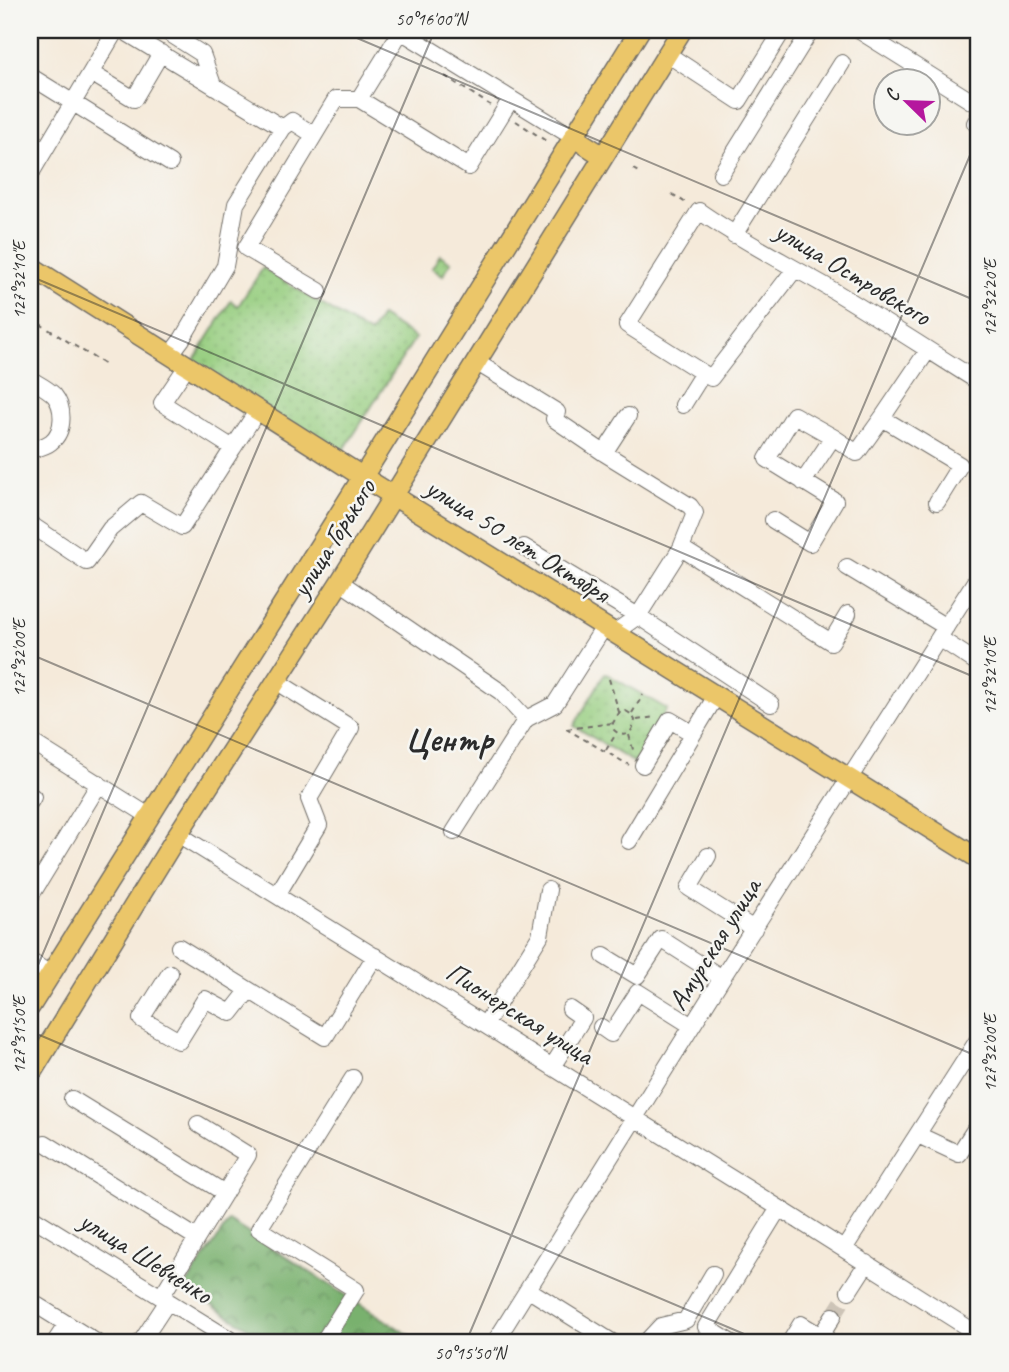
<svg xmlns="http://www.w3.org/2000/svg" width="1009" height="1372" font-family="Caveat,sans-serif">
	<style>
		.green { fill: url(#green-dots); stroke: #617c56; stroke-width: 2 }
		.forest { fill: url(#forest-crowns); stroke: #526e4c; stroke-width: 2 }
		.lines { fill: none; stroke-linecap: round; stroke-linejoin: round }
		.minor-tunnel { stroke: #cdc4b7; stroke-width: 16; stroke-dasharray: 16 8; stroke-linecap: butt }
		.minor-casing { stroke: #726e68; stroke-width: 18 }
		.major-casing { stroke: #726e68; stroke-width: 22 }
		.path { stroke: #726e68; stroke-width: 2; stroke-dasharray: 5 5; stroke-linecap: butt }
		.minor { stroke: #fff; stroke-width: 16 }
		.major { stroke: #ebc669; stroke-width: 19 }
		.ticks { fill: none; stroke: #2b2b2b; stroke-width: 2; stroke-opacity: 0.45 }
		.labels { text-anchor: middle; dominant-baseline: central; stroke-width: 5; stroke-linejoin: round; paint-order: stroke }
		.street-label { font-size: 28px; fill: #2b2b2b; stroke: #f6f6f2 }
		.district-label { font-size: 35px; font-weight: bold; fill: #2b2b2b; stroke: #f6f6f2 }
		.neatline { fill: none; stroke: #2b2b2b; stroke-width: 2.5 }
		.ticks-label { font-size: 18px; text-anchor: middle; fill: #2b2b2b }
	</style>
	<defs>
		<pattern id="green-dots" width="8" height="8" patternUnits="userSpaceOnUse" patternTransform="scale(1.75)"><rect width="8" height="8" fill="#97ce80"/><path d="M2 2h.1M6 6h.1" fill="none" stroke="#82b16f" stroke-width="1.8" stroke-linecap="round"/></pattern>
		<pattern id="forest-crowns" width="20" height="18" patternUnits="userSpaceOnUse" patternTransform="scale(1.75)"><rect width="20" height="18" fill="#79b16e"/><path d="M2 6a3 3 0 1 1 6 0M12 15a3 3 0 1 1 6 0" fill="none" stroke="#63905b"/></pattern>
	</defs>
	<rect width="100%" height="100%" fill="#f6f6f2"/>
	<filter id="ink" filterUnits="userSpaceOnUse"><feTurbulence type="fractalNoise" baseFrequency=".0143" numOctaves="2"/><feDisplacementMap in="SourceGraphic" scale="14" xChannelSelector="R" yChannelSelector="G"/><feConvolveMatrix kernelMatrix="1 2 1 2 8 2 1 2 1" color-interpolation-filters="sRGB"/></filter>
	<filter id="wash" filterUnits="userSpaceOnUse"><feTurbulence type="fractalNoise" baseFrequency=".00686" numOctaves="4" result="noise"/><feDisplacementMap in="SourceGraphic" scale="28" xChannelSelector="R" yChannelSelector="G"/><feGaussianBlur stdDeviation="1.57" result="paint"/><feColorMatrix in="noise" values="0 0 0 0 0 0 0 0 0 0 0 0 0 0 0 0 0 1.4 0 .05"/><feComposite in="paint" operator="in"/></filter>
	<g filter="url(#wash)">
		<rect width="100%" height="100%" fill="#f5eada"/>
		<!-- green -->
		<path class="green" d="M440,255l11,7 -8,13 -11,-7z
			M263,268l107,66 11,-18 34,22 -75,118 -147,-94 38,-61 7,5z
			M605,673l62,36 -32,54 -61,-37z"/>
		<!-- forest -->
		<path class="forest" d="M229,1221l191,121h-149l-87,-54z"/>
	</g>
	<g filter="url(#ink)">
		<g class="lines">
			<!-- minor-tunnel -->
			<path class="minor-tunnel" d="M833,1316l16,-25"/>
			<defs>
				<path id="minor" d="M122,30l161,98 -47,76 -11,62 -43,73 -12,16
					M164,30l38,24 11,31
					M399,30l174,107
					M858,30l121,76
					M667,54l72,47 44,-71
					M91,73l43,26 27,-46
					M30,76l140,87
					M359,99l110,68 42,-68
					M975,123l4,-7
					M283,128l9,-7 22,14
					M721,174l88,-141
					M30,175l86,-145
					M734,235l108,-172
					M795,269l-84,109 -84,-53 72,-114c40,28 83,50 125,74 52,31 104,65 155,97
					M319,291l-73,-43 90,-149h23l42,-68
					M476,362l81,50 -3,7 50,34 86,53 5,7 -14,35
					M187,366l-25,37 71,45 25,-38
					M30,379c8,5 17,9 24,16 10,12 11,36 -3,47 -6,5 -14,6 -21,8
					M683,405l20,-32
					M882,418l78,47 -23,37
					M604,453l24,-37
					M803,482l30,-45 24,16 25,-35 46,-68
					M773,520l37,23 25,-42 -68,-42 27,-44 39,22
					M30,524l57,38 23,-33 31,-26 41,24 51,-79
					M524,547l114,69 133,88
					M847,567l99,60
					M340,582l161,110 25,27 29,-15 49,-77
					M614,633l24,-17 43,-68 150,94 17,-28
					M939,638l40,26
					M276,681l75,47 -42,71 10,26 -42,70
					M30,741l119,75
					M643,765l27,-45 22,13
					M30,802l3,-5
					M454,832l72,-113
					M178,834l601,374 200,127
					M629,841l87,-145
					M708,856l-19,32 65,41
					M30,897l69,-113
					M179,947l146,90 50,-81
					M604,956l33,20 24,-37 61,39
					M30,961l20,13
					M170,973l-29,46 38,22 26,-42 26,14 18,-23
					M485,1025l55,-89 8,-46
					M601,1027l10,7 27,-42 54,34
					M552,1067l31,-49 -13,-9
					M72,1099l153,94
					M918,1135l41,19 20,-31
					M45,1143l152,95
					M30,1216l204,126
					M844,1249l135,-211
					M529,1290l83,52
					M849,1291l18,-28
					M161,1297l87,-142 -50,-31
					M30,1301l66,41
					M55,1342l12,-18
					M141,1342l27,-41
					M323,1342l33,-52 -97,-61 94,-151
					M495,1342l227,-364 257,-403
					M646,1342l15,-16 25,-6 27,-46
					M730,1342l-24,-15 73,-119
					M790,1342l11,-18 20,12 12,-20"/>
				<path id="major" d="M573,137l30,19
					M30,266l333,211 616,382
					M30,1007l347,-553 263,-424
					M30,1075l148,-241 162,-252 342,-552"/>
			</defs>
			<!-- minor casing -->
			<use href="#minor" class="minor-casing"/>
			<!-- major casing -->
			<use href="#major" class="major-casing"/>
			<!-- path -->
			<path class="path" d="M445,76l45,29
				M516,121l33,22
				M633,169l7,4
				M672,194l14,9
				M30,318l10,6 -10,16
				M40,324l67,42
				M609,679l10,33
				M626,711l5,3 4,6c-2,14 -11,20 -22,9v-6l6,-10z
				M632,713l11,-18
				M637,720l18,-3
				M566,729l63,36
				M567,729l46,-6
				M629,735l5,18
				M606,750l10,-16"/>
			<!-- minor -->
			<use href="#minor" class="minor"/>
			<!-- major -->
			<use href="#major" class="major"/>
		</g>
	</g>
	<!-- ticks -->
	<path class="ticks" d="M338,30l641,272M30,276l949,403M30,654l949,403M30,984l405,-954M30,1031l733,311M466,1342l513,-1208"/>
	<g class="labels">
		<!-- street labels -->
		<g class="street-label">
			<text transform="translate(853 273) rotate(31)">улица Островского</text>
			<text transform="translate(333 538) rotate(-58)">улица Горького</text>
			<text transform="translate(518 540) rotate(32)">улица 50 лет Октября</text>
			<text transform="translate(714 944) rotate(-58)">Амурская улица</text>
			<text transform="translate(520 1013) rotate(32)">Пионерская улица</text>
			<text transform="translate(146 1257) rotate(32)">улица Шевченко</text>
		</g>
		<!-- district labels -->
		<g class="district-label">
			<text x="449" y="739">Центр</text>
		</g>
	</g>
	<!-- margin -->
	<rect width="1009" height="1372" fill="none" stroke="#f6f6f2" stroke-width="77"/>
	<!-- north arrow -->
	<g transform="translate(907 102) rotate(293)"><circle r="33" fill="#f6f6f2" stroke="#a5a5a2" stroke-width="2"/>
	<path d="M0-5L12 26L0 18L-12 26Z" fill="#b5179e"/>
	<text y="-10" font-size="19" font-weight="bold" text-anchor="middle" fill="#2b2b2b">С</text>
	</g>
	<rect x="38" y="38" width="932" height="1296" class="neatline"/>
	<g class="ticks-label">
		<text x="431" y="25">50°16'00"N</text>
		<text transform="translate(19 280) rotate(-90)" y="6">127°32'10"E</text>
		<text transform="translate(990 298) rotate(-90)" y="6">127°32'20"E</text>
		<text transform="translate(19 658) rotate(-90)" y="6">127°32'00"E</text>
		<text transform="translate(990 676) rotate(-90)" y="6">127°32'10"E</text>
		<text transform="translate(19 1035) rotate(-90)" y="6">127°31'50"E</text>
		<text transform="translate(990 1053) rotate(-90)" y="6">127°32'00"E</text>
		<text x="470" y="1359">50°15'50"N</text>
	</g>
</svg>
